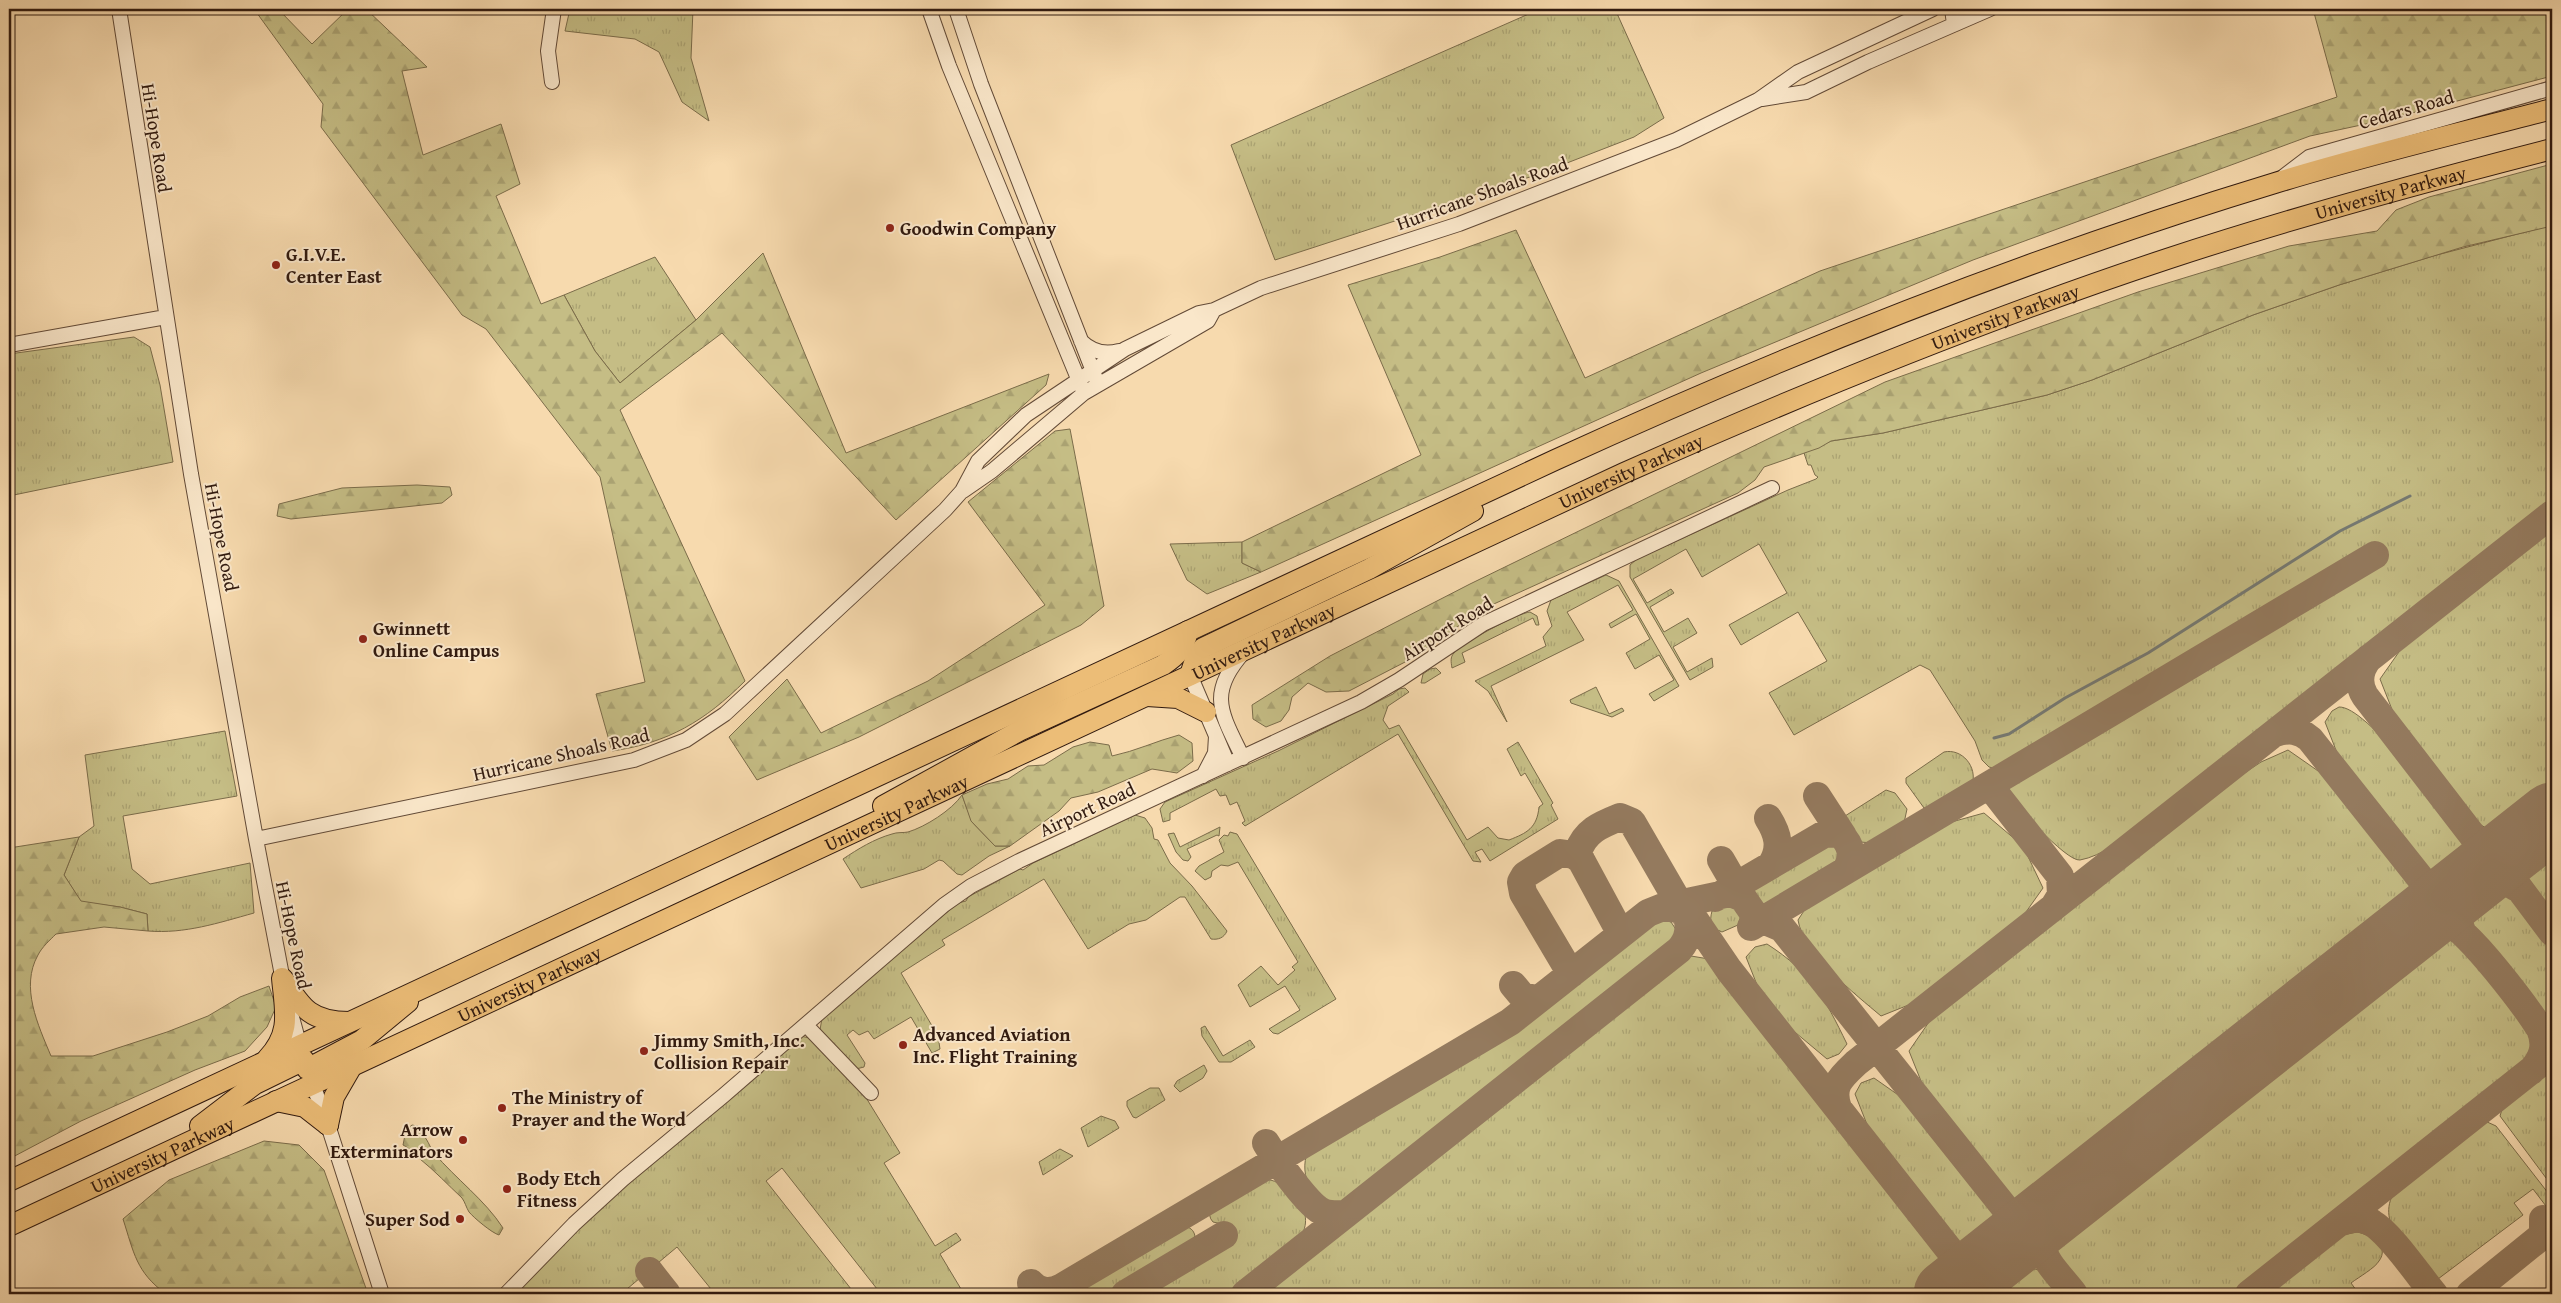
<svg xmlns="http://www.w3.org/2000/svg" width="2561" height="1303" font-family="'Gentium Book Plus',serif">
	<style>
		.grass { fill: url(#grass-tufts); stroke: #7b6c4a }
		.forest { fill: url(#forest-firs); stroke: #7b6c4a }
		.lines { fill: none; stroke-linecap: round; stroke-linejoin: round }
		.stream { stroke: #757973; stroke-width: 3 }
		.taxiway { stroke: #947a5e; stroke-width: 28 }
		.runway { stroke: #947a5e; stroke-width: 69 }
		.minor-casing { stroke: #624a37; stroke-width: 16 }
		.highway-casing { stroke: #311a0f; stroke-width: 22 }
		.minor { stroke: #fae7ca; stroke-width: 14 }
		.highway { stroke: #ecbd77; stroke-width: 20 }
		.poi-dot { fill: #8f2418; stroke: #fae7ca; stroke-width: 2 }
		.labels { text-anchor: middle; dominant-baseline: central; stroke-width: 4; stroke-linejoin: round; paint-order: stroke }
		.street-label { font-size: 19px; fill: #311a0f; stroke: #fae7ca }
		.poi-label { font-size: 19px; font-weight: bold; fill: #311a0f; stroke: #fae7ca; text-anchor: start }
	</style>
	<defs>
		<pattern id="grass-tufts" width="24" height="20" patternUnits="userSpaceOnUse" patternTransform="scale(1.25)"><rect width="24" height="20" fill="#c5bd85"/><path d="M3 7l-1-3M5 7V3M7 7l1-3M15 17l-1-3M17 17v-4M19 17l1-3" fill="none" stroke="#aaa272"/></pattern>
		<pattern id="forest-firs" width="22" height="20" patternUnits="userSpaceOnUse" patternTransform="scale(1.25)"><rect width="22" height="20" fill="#c5bd85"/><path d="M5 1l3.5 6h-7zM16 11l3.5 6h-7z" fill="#aaa272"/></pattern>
	</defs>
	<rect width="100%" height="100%" fill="#f7daae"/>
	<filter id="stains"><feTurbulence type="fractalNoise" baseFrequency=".004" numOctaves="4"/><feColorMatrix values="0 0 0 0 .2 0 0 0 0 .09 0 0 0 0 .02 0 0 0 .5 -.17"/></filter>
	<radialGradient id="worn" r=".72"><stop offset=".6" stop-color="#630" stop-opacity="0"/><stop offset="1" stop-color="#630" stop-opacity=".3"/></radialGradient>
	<!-- grass -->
	<path class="grass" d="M570,9h123l-2,49 18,63 -27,-19 -23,-50 -24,-13 -70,-8z
		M1540,9h75l49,109 -30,19 -98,38 -261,85 -44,-115z
		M2552,225v277l-411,324c-18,13 -39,30 -61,34 -14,2 -70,-61 -77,-74l374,-222 3,-3 -8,-14 -375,222 -8,-2 -7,-7 -7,-19 -45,-71 -10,-5 -126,70 -25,-42 58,-32 -29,-49 -57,33 -12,-20 58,-32 -28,-49 -57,33 -16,-28 -53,30 14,24 24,-14 3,4 -24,14 14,25 24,-14 9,15 -24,14 14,25 25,-14 1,9 -23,13 -60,-103v-12l7,-6 151,-69 28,-11 2,-2 -3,-2 -4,-10h-3l-4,-12 27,-12 52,-8 164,-38 45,-15 161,-65 86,-30 94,-29z
		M655,257l41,63 -76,63 -25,-32 -31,-56z
		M134,337l16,10 10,38 13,77 -164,34v-142z
		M2552,528v259l-50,40 -16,1 -10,-6 -83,-110 -13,-33 21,-30z
		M1242,542v21l19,9 -54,22 -20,-14 -17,-36z
		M1606,575l13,6 60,105 -25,15 -5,-7 25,-14 -15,-25 -24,14 -9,-16 24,-14 -14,-25 -25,14 -2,-4 24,-14 -15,-25 -51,27 17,28 -93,46 16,36 -19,-31 -13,-10 71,-35 -3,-9 9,-11 -5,-15 4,-11z
		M1530,612l7,4 2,9h-3l-3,-7 -71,35 3,9 -13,6c-1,-6 -2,-11 2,-15 8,-10 64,-40 76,-41z
		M1436,668l5,5 -16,10h-4l2,-9 7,-5z
		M1596,687l13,27 13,-6 2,3 -12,6 -41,-14 -1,-3z
		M1405,688l4,4 -21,14 -5,14 6,9 10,-4 68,115 21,-13 10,11 11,2c18,-7 28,-12 30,-33l4,-3 -18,-31 -4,3 -14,-27 11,-7 35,61 -2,2 7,14 -68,42 -8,-12 -7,3 6,10 -8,-1 -75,-127 -153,92 -3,-3 3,-2 -8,-19 -7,3 -4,-10 -6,1 -4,-7 -46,24v7l-7,2 -3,-13 5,-7 113,-51 115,-57 6,-5z
		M2339,707c28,-1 102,102 122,127 14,25 -14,42 -37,35l-85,-111 -14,-36 7,-11z
		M225,731l12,65 -114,20 9,53 18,15 100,-21 4,50c-36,10 -69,21 -106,18l-1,-17 -27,-7 -39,-5 -17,-27 15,-38 15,-11 -9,-71z
		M2288,750l33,23 83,101 6,9 -3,19 -376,297 -7,2 -15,-4 -57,-71 -29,-40 -14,-35 22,-32 48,-40 228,-181 54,-36z
		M1944,752c18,-4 34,15 28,33l-39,23h-9l-18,-25v-5z
		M1886,790l9,3 12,16 -3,14 -31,20 -13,-1 -15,-26z
		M962,795l10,27 23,24h15l-21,10 -27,19 -5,-1 -14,-13 -4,-1 -15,9 -63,19 -18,-29c15,-10 31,-20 49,-25 5,-2 11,-1 16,-2 17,-5 44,-22 54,-37z
		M1984,813l39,33 20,42 -22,31 -38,33 -67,50 -35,14c-25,-21 -78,-63 -83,-96l11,-17 128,-77z
		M1135,815l10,3 7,10 2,11 4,1 12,23 22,23 35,45c-3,7 -9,9 -16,8l-26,-42h-5l-34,23 -17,4 -41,25 -44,-70 -102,61 3,5 -44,28 37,63 2,13 -8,4 -21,-36 -37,22 -6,-8 -9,4 -6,-5 -6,5 18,28 -1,4 -8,2 -36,-39 2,-12 136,-115 8,-2 2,-4 52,-28 3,1 10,-7z
		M1220,827l-1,9 -2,-1 -30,14 4,8 -3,4 -5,-1 -7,-8 -8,-18 6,-1 6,14z
		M1230,832l7,2 99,165 -58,35 -5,-1 -4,-4 31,-19 -15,-24 -35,21 -12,-22 23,-19 17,19 17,-15 -3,-3 6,-5 -60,-100 -10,4 -7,-1 -9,6 -1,6 -6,3 -10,-9 4,-5 25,-14 -5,-12 5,-5 4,1z
		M1829,841l10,3c7,7 5,14 -1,20l-68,40 -6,1 -10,-4 -2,-5 3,-10z
		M2552,847v70c-27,-34 -39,-39 0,-70z
		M2495,895h10l9,5 38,48v78l-9,-7 -69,-88c-5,-17 4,-31 21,-36z
		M1725,903l13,5 3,7 -3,10 -16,7c-11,-4 -13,-10 -10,-21z
		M1660,919l11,3 6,9 -6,15 -299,236c-10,7 -21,19 -34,20 -29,2 -41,-33 -28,-55l218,-128 123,-97z
		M2443,938l17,6 70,89 4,16 -4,11 -296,234h-148c-13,-16 -39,-37 -24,-60l373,-294z
		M1767,944c45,29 57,53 80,100l-8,10 -12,5 -37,-31 -19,-23 -12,-15 -13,-33 9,-10z
		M1691,956l18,3 226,288c13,25 -6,33 -24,47h-653l417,-329z
		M1205,1026l18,30 27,-16 5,7 -24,15h-12l-17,-26 -1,-8z
		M801,1036l8,2 56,58 35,57 -16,10 51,83 21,-13 5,7 -21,14 24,40h-83l-99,-126 -16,13 89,113h-140l-38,-47 -56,47h-107l79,-81z
		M1204,1065l3,6 -4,7 -23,14 -6,-6 3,-5z
		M2552,1067v119l-52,-70 3,-10z
		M1874,1078l30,21 89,108c6,20 -5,27 -20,38l-18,-4 -54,-68 -33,-46 -13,-33 6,-11z
		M1150,1088h9l6,12 -29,18 -3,-1 -6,-11v-5z
		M1101,1116l14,5 4,7 -31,19 -7,-19z
		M2485,1121l11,5 56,72v16l-19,-25 -19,14 9,12 -89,67c-20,-24 -61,-58 -39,-91z
		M1060,1149l13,7 -30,19 -4,-13z
		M1256,1179c28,-4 62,30 45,57l-71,58h-91l89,-52 -8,-15 2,-3 -9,-2c-16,-17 31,-36 43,-43z
		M1179,1225c8,2 14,2 16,11l-5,7 -85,51h-24l-1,-7 5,-6z
		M2357,1232c14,3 33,14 22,29 -4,7 -20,16 -28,22l8,11h-94l73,-58z
		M2027,1267l16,4 19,23h-60c1,-14 11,-25 25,-27z"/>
	<!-- forest -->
	<path class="forest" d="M254,9h24l34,35 36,-35h18l61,58 -25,4 21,84 78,-31 19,60 -24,12 45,108 23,-9 31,56 25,32 76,-63 67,-67 83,200 203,-79 -3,11 -150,135 -174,-187 -102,77 125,271c-40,40 -77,62 -133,70l-16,-57 49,-12 -45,-205 -114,-148 -24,-14 -141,-188 2,-23z
		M2313,9h239v67l-163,43 -79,17 -337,124 -272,113 -440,199 -19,-9v-21l179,-87 -73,-170 92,-28 76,-27 69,148 235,-107 517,-174z
		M2552,164v62l-89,21 -124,38 -86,30 -161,65 -45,15 -164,38 -52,8 -12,7 -55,19 -9,13 -17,13 -253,115 -78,53 -58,30 -23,1 -18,-9 -16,14 -3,13 -8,11 -15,6 -13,-8 -1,-14 78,-49 140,-72 415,-202 253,-90 151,-46 88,-15 19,-21 33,-13z
		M1070,429l34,177 -23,19 -222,112 -102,43 -28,-43 58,-58 34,54 107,-52 117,-76 -77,-103 87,-71z
		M417,485l33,2 2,8 -10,8 -151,16 -14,-3 2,-12 63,-16z
		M1179,735l13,8 1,18 -16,12 -25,-4 -54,23 -27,6 -12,13 -49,35h-15l-24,-25 -9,-26 25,-11 21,-5 20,-13 16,-1 29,-18 17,-5 19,3 3,11c24,-5 44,-15 67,-21z
		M79,837l-15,38 17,26 39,6 27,7 1,17 -44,-4 -48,7c-6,6 -14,13 -18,21 -18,32 0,70 13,101h42l74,-24 41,-16 32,-19 29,-11 7,21 -9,20 -22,24 -50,19 -114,51 -72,38v-311z
		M412,1125l10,2 -1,6c7,6 8,13 13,20 22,26 51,47 69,75l-4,7c-7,-2 -25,-17 -30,-23 -3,-5 -4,-10 -7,-14 -14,-13 -27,-27 -42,-39 -6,-5 -9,-10 -17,-14l3,-15z
		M264,1141l35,4 25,25 44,124h-202c-30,-22 -32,-41 -43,-75l46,-39z"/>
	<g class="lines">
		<!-- stream -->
		<path class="stream" d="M1994,738l15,-4 56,-36 83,-45 192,-122 70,-35"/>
		<!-- taxiway -->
		<path class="taxiway" d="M2369,658c-10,12 -12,25 -4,38l114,148c6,38 -36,49 -17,87
			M2275,733c13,-4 24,-4 35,6l111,140c37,28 58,-19 96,9
			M1989,785l71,91 1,19 -8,13
			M1817,796l26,40
			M1768,818c10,16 14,30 3,47
			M2530,835l-17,22v23l39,52
			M1581,860l-3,-8c7,-21 22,-27 42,-35l12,5 44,76 14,17
			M1721,860l22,38
			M1715,898l111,-65 14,1c12,11 14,23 6,36
			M1664,907l66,-14 13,5 13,19 26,11 223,280c17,14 32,10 51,1
			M1751,927l624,-372
			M2410,929c12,-5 23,-11 37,-7 20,6 80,86 93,107 7,16 3,29 -9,42
			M1571,974l-48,-81 -2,-11 4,-7 35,-22 14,2 7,5 40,74
			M1513,985l10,12 15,2
			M1838,1108c-8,-22 3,-31 18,-45l696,-549
			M1266,1143c9,15 42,63 57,69 7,3 16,2 23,2
			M2056,1209c-30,39 -7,53 18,85
			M2339,1223c10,-4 23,-7 33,0 19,11 47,53 62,71
			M1951,1252c17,11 30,9 48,2 10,-17 13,-28 6,-46
			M649,1271l18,23
			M1031,1283c9,10 20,10 31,4l448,-265 138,-109 15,-6 14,2 18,11 34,50 222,282c7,16 4,28 -6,42
			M1125,1294l99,-59
			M1245,1294l434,-344c11,-12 11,-24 7,-40
			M1987,1294l1,-22 11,-18 9,-2
			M2249,1294l303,-240
			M2470,1294l73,-59v-16"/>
		<!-- runway -->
		<path class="runway" d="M1948,1294l604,-477"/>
		<defs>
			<path id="minor" d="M119,9l72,465 65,365 28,147
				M929,9l20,57 135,327
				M956,9l25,75 117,300
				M1952,9l2,15
				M552,82l-4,-31 6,-42
				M1762,99l44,-7 62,-30 122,-53
				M2284,176l25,-19 243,-69
				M1081,341c11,11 23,14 38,10
				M9,345l157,-28
				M963,491l29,-20 92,-78 124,-72 6,-11
				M1190,675l38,89
				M1243,758c-21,-44 -37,-64 1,-106
				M1203,776l12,-23 1,-17
				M256,839l378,-79 52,-20 39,-26 220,-204 17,-19 16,-30 48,-46 99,-66 74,-36 15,-3 47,-22 198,-64 217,-84 82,-40 40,-28 135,-63
				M290,1010l12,44
				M806,1025l65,68
				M310,1077l18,48 54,169
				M506,1294l68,-70 49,-45 100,-83 221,-191 27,-19 48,-25 342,-159 38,-22 84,-56 289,-136"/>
			<g id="highway">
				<path d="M1190,675l5,-15 8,-12 166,-79 104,-58"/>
				<path d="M1147,696l31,2 28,14"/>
				<path d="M883,806l136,-75 144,-66c14,-9 21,-17 25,-34"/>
				<path d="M284,980c18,29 28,42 65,42"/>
				<path d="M267,1059c25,-26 18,-48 15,-81"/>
				<path d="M307,1069l55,-29 46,-38"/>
				<path d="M276,1101l29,6 23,18"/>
				<path d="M328,1125l6,-28 18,-31"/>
				<path d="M200,1126l55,-42 49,-24"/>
				<path d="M9,1181l1546,-721c234,-107 473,-202 720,-277 91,-28 185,-50 277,-74"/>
				<path id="s1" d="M9,1226l1615,-753c178,-79 358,-153 543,-214 127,-42 256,-77 385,-110"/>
			</g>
		</defs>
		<!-- minor casing -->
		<use href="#minor" class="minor-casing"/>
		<!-- highway casing -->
		<use href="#highway" class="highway-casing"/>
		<!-- minor -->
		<use href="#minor" class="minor"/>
		<!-- highway -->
		<use href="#highway" class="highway"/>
	</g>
	<!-- markers -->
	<g class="poi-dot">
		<circle cx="890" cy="228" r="5"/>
		<circle cx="276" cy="265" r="5"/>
		<circle cx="363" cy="639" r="5"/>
		<circle cx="903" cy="1045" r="5"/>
		<circle cx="644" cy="1051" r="5"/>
		<circle cx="502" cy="1108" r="5"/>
		<circle cx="463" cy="1140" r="5"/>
		<circle cx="507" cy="1189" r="5"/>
		<circle cx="460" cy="1219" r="5"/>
	</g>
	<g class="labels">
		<!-- street labels -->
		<g class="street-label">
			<text transform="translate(2406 109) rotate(-16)">Cedars Road</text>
			<text transform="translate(157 138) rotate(81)">Hi-Hope Road</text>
			<text transform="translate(1482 193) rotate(-20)">Hurricane Shoals Road</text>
			<text stroke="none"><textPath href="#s1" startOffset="2599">University Parkway</textPath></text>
			<text stroke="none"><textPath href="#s1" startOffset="2194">University Parkway</textPath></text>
			<text stroke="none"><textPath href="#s1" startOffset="1789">University Parkway</textPath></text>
			<text transform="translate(222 537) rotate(79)">Hi-Hope Road</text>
			<text transform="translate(1447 628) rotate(-32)">Airport Road</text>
			<text stroke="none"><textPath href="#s1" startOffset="1384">University Parkway</textPath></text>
			<text transform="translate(561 754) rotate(-13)">Hurricane Shoals Road</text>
			<text transform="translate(1087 809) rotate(-25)">Airport Road</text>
			<text stroke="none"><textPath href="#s1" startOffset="979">University Parkway</textPath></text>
			<text transform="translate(294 935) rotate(78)">Hi-Hope Road</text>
			<text stroke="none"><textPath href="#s1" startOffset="574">University Parkway</textPath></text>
			<text stroke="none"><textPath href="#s1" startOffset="169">University Parkway</textPath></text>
		</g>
		<!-- poi labels -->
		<g class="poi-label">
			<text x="900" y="228">Goodwin Company</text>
			<text x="286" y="254">G.I.V.E.<tspan x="286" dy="22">Center East</tspan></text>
			<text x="373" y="628">Gwinnett<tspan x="373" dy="22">Online Campus</tspan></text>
			<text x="913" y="1034">Advanced Aviation<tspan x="913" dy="22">Inc. Flight Training</tspan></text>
			<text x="654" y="1040">Jimmy Smith, Inc.<tspan x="654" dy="22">Collision Repair</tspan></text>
			<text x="512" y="1097">The Ministry of<tspan x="512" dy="22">Prayer and the Word</tspan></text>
			<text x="453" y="1129" text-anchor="end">Arrow<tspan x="453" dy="22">Exterminators</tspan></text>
			<text x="517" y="1178">Body Etch<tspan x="517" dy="22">Fitness</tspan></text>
			<text x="450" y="1219" text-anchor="end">Super Sod</text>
		</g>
	</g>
	<!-- margin -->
	<rect width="2561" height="1303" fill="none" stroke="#f7daae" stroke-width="30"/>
	<rect x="10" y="10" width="2541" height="1283" fill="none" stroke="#311a0f" stroke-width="2.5"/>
	<rect x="15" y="15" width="2531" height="1273" fill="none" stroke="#311a0f"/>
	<rect width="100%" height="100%" filter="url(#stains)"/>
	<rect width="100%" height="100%" fill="url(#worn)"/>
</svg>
